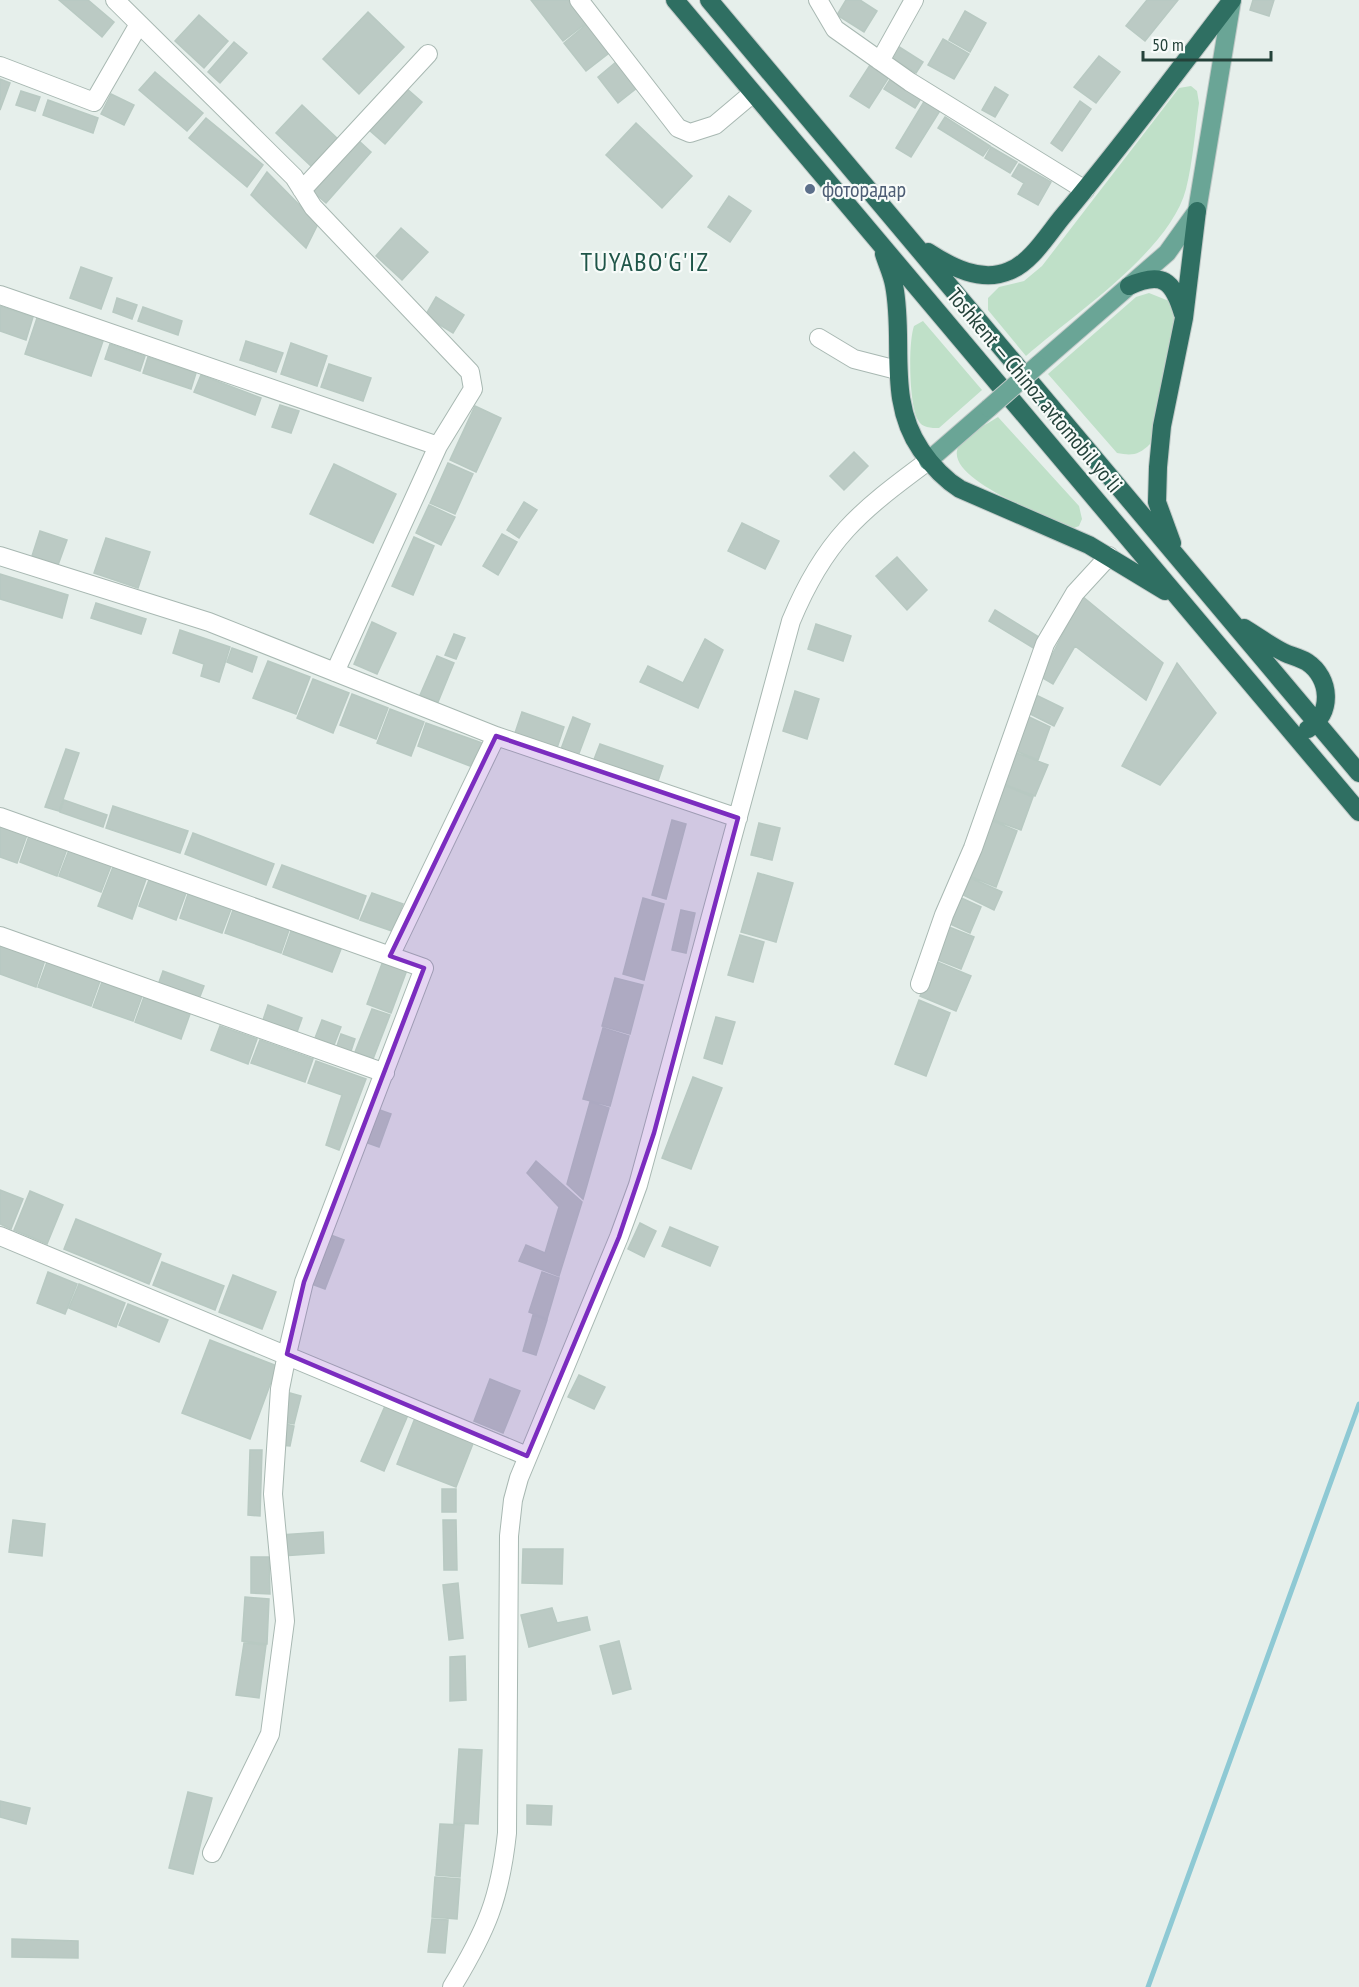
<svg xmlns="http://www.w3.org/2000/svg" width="1359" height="1987" font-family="'PT Sans Narrow',sans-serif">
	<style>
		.green { fill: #bfe0c8 }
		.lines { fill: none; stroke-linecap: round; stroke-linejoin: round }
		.stream { stroke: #8ec9d4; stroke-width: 5 }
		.building { fill: #bbcac4; stroke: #b8c9c2; stroke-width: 1.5 }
		.minor-casing { stroke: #a8b8b2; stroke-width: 20 }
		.major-casing { stroke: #c2cac8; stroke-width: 20 }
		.highway-casing { stroke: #c2cac8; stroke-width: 20 }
		.minor { stroke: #fff; stroke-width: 18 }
		.major { stroke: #6aa596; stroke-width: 18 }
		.highway { stroke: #2f6f62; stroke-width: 18 }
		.major-bridge-casing { stroke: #c2cac8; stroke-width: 20; stroke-linecap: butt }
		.major-bridge { stroke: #6aa596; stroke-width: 18 }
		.marked { fill: #7b2cbf; fill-opacity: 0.2; stroke: #7b2cbf; stroke-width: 4.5; stroke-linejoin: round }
		.service-dot { fill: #5c6f8a; stroke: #f7fbf9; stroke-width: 2 }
		.labels { text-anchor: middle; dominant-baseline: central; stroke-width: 4.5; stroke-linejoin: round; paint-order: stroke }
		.service-label { font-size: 22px; fill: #4e5e75; stroke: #f7fbf9; text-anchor: start }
		.street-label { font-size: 22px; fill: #24423a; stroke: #f7fbf9 }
		.quarter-label { font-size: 26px; letter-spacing: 1.5px; fill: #1f5548; stroke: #f7fbf9 }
	</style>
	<rect width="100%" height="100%" fill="#e6efeb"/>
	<!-- green -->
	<path class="green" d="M1191,86l6,5 2,12c-4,28 -6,58 -13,86 -16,62 -112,125 -160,167l-38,-46v-12l11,-11 25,-6 18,-15 137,-178z
		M1149,293l20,8 7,17 -26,126c-11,11 -18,12 -33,9l-69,-79 88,-77z
		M923,321l59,69 -43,38c-8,0 -17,0 -21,-8 -9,-15 -10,-77 -4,-94z
		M998,417l81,89 3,13 -3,7 -5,2c-22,-10 -138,-51 -114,-84 8,-11 27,-20 38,-27z"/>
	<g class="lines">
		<!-- stream -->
		<path class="stream" d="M1148,1987l211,-583"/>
	</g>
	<!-- building -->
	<path class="building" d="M59,0h29l26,22 -12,15z
		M531,0h37l18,23 -23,18z
		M846,0h14l17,11 -13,21 -27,-17z
		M1147,0h31l-33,41 -19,-15z
		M1253,0h21l-5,16 -19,-6z
		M965,11l21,12 -16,29 -21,-12z
		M368,12l36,35 -45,47 -36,-35z
		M199,15l29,26 -24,27 -29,-27z
		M587,24l22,29 -23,18 -22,-28z
		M943,39l26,15 -15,25 -26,-14z
		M234,42l13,11 -27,30 -12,-11z
		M893,43l30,19 -7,11 -30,-18z
		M1099,56l21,16 -24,31 -22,-16z
		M616,62l21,26 -19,15 -20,-26z
		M870,65l19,12 -20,31 -19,-12z
		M155,72l48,41 -16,18 -48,-41z
		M891,78l31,19 -7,11 -31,-19z
		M0,79l10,4 -10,27z
		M995,87l13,8 -13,22 -13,-7z
		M406,88l16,14 -37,42 -16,-14z
		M21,91l19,6 -5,14 -19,-6z
		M111,94l23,11 -10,20 -23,-11z
		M48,100l50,18 -5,15 -50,-18z
		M925,100l16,9 -30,48 -15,-9z
		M1080,101l11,8 -29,42 -11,-8z
		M302,105l37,35 -26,28 -37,-35z
		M945,117l45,29 -7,10 -45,-28z
		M206,118l57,47 -16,22 -58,-49z
		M636,123l56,53 -30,32 -56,-53z
		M358,140l13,12 -45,51 -13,-11z
		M991,147l26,15 -7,11 -25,-15z
		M1019,164l32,18 -13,23 -20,-11 6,-11 -12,-7z
		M267,172l51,52 -12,24 -55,-53z
		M729,196l22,15 -21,31 -22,-15z
		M401,228l27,24 -26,28 -26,-24z
		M81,267l31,11 -11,31 -31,-11z
		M436,297l28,18 -11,18 -28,-17z
		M117,298l20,7 -5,14 -19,-7z
		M0,306l33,11 -7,23 -26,-9z
		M143,307l39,14 -4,14 -40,-14z
		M37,318l66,23 -12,35 -66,-22z
		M246,341l37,12 -7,19 -36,-12z
		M291,343l36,13 -10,30 -36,-12z
		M110,344l35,12 -5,15 -35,-12z
		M148,357l48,16 -5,16 -48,-16z
		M329,364l42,14 -8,23 -42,-14z
		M201,375l60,23 -6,17 -61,-23z
		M280,405l19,6 -8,22 -19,-6z
		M475,406l26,12 -25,54 -26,-12z
		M854,452l14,14 -24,24 -14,-14z
		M448,463l25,11 -18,40 -25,-11z
		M334,464l62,30 -23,49 -63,-29z
		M524,502l13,8 -18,28 -12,-8z
		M429,505l26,12 -14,28 -25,-12z
		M742,523l37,18 -14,28 -37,-18z
		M40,531l27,9 -9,25 -26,-9z
		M502,534l15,8 -19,33 -15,-9z
		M414,537l20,9 -21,49 -21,-9z
		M106,538l44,14 -12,36 -44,-15z
		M897,557l30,33 -20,20 -31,-34z
		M0,574l68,21 -6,23 -62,-19z
		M1082,596l81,67 -17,37 -71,-54 -22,38 -12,-7z
		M96,603l50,16 -5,15 -50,-16z
		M995,610l47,29 -7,10 -46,-28z
		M372,622l24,11 -19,41 -23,-10z
		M816,624l35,12 -8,25 -35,-12z
		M180,630l50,17 -11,35 -18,-6 3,-12 -31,-11z
		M454,634l11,4 -9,21 -11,-4z
		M705,639l18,11 -25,58 -58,-26 8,-16 35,17z
		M232,648l25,9 -5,15 -25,-10z
		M437,656l17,7 -16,39 -18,-7z
		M268,661l42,16 -14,37 -43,-16z
		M1177,663l39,50 -56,72 -38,-19z
		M313,679l36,14 -16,40 -36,-15z
		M795,691l24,8 -12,40 -24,-8z
		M352,694l36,14 -12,31 -36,-14z
		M1036,695l27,13 -9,18 -26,-13z
		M390,709l34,13 -13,34 -34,-13z
		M522,712l42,15 -7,21 -42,-15z
		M1027,716l23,11 -12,33 -24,-10z
		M573,717l17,7 -12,32 -17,-7z
		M426,723l56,20 -12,23 -52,-20z
		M600,744l63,22 -6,18 -64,-22z
		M66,749l13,4 -20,58 -14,-4z
		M1014,752l34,13 -13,31 -34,-13z
		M1001,784l32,13 -12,33 -33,-12z
		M64,800l43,15 -4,12 -43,-15z
		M113,806l75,25 -8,22 -74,-25z
		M988,819l29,12 -21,56 -29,-12z
		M672,820l14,4 -20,75 -14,-4z
		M759,823l21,5 -8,32 -21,-5z
		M0,825l27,10 -10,28 -17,-6z
		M193,833l81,31 -8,21 -81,-31z
		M29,836l38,13 -10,27 -37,-14z
		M69,850l42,16 -10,26 -42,-16z
		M282,865l84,31 -8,23 -85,-32z
		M113,867l33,12 -14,40 -34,-13z
		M758,873l35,10 -17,59 -35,-10z
		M966,876l36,16 -8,18 -35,-17z
		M149,880l37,13 -10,27 -37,-14z
		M372,893l31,11 -11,27 -32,-11z
		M188,894l43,15 -9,24 -42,-15z
		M957,896l24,11 -11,26 -24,-11z
		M643,898l21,6 -20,76 -21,-6z
		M233,910l56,20 -8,23 -56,-20z
		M681,910l14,3 -9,40 -14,-3z
		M949,927l25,10 -13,32 -25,-10z
		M291,931l50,18 -9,23 -49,-18z
		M740,935l24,7 -11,40 -25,-7z
		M0,945l45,15 -9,27 -36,-13z
		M383,961l24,9 -16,43 -24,-9z
		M935,961l36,15 -15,35 -36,-15z
		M47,962l53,19 -9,25 -53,-19z
		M163,971l41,15 -5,13 -41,-14z
		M615,978l28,7 -13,49 -28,-8z
		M102,982l40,14 -9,25 -40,-14z
		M144,997l46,17 -9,25 -46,-17z
		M919,1000l31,13 -24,63 -31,-12z
		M268,1005l34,13 -5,14 -34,-12z
		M372,1009l18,6 -17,44 -18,-7z
		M716,1017l19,5 -13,42 -18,-6z
		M322,1020l19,7 -7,18 -19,-7z
		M220,1026l37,13 -9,25 -37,-14z
		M603,1028l26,8 -19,70 -27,-7z
		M341,1034l14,5 -4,12 -14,-5z
		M260,1040l53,19 -8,23 -54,-19z
		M316,1061l50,18 -27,71 -13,-5 16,-50 -34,-12z
		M693,1077l29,11 -31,81 -29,-11z
		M590,1102l19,6 -26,91 -16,-15z
		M377,1109l14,5 -12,33 -14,-5z
		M536,1161l46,41 -23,74 -40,-15 7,-16 19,8 14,-46 -32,-34z
		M0,1190l23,9 -12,30 -11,-5z
		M30,1191l33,14 -16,39 -33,-14z
		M76,1219l85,35 -12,30 -85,-35z
		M640,1223l16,8 -12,26 -16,-8z
		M670,1227l48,20 -8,19 -48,-20z
		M328,1234l16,6 -19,49 -16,-6z
		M162,1262l62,24 -9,24 -62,-25z
		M48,1272l29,12 -12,30 -28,-11z
		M542,1272l17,6 -12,41 -18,-7z
		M233,1275l43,17 -14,37 -43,-17z
		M79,1284l46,19 -9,24 -47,-19z
		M128,1304l40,16 -9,22 -40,-17z
		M533,1315l14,5 -11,35 -13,-4z
		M210,1340l67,26 -27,73 -68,-26z
		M579,1375l26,12 -11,22 -26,-12z
		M490,1379l30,12 -17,42 -29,-12z
		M290,1393l11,3 -7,28 -11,-2z
		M385,1406l23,9 -24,56 -23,-10z
		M415,1418l59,23 -18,46 -59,-23z
		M282,1423l12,3 -4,20 -11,-1z
		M250,1450h12l-2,66 -12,-1z
		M442,1489h14v23h-14z
		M13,1520l32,4 -3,32 -33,-4z
		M443,1520h13l1,50h-13z
		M323,1532l1,21 -42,3 -2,-21z
		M523,1549h40l-1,35 -40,-1z
		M251,1557h18l1,37 -19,-1z
		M458,1583l5,55 -14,2 -6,-55z
		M245,1597l24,2 -2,45 -25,-3z
		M552,1608l5,15 30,-6 3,13 -61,17 -8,-32z
		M619,1641l12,48 -18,5 -13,-48z
		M244,1643l22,2 -7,53 -23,-3z
		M465,1656l1,44 -16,1v-44z
		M459,1749l23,1 -4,74 -24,-1z
		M188,1792l24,6 -19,76 -24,-6z
		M0,1801l30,7 -4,16 -26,-7z
		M527,1805l25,1 -1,19 -24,-1z
		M440,1824l24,1 -4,52 -24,-2z
		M435,1877l25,2 -3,40 -25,-2z
		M432,1919l16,1 -3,33 -17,-1z
		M12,1939l66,2v17l-66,-1z"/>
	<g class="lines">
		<defs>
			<path id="minor" d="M115,0l179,177 19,30 157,165 3,17 -35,57
				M579,0l99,128 12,5 25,-8 38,-32
				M818,0l17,29 75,53 175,108
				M880,61l34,-61
				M0,66l94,36 45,-78
				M302,190l126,-136
				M0,295l438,151 -103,226
				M819,338l35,21 43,11
				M0,556l209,66 287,114 242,82
				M0,817l424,151 -120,314 -17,72 -7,35 -7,105 12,127 -15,113 -58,119
				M0,936l385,137
				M390,956l106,-220
				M920,984l24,-69 29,-67 72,-204 30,-51 34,-37
				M0,1236l527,220
				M452,1987c34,-56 48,-88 55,-154l2,-297 4,-36 6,-22 100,-241 19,-52 153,-564c34,-82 68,-109 137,-160"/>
			<path id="major" d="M1038,365l129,-112 30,-42 35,-211
				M928,461l61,-53"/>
			<path id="highway" d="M675,0l684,812
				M709,0l650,773
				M928,252c23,15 53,31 81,19 22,-8 39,-37 54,-55 59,-70 113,-143 169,-216
				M884,254c3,10 8,20 10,31 11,56 -8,114 27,165 11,16 23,29 39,39l129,56 76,46
				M1129,286c33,-15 44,-6 54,28
				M1172,543l-15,-41 1,-35 4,-41 22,-108 13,-107
				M1244,628c13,8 27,18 41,25 7,3 15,5 22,9 24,16 26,52 1,67"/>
		</defs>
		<!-- minor casing -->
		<use href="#minor" class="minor-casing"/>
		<!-- major casing -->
		<use href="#major" class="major-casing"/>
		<!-- highway casing -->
		<use href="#highway" class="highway-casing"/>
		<!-- minor -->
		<use href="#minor" class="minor"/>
		<!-- major -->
		<use href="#major" class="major"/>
		<!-- highway -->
		<use href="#highway" class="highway"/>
		<defs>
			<path id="major-bridge" d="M989,408l49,-43"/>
		</defs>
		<!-- major-bridge casing -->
		<use href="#major-bridge" class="major-bridge-casing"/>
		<!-- major-bridge -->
		<use href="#major-bridge" class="major-bridge"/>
	</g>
	<!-- marked area -->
	<path class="marked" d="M496,736l242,82 -84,315 -35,104 -92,219 -240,-102 17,-72 120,-314 -34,-12z"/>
	<!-- markers -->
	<circle class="service-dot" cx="810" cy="189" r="6"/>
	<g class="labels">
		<!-- service labels -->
		<g class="service-label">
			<text x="822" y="189">фоторадар</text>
		</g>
		<!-- street labels -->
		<g class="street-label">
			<text transform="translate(1035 390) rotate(50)">Toshkent — Chinoz avtomobil yoʻli</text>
		</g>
		<!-- quarter labels -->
		<g class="quarter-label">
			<text x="645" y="261">TUYABO'G'IZ</text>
		</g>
	</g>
	<!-- scale -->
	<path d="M1143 51v9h128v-9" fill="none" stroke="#24423a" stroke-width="3"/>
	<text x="1152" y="51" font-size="18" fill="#24423a" stroke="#f7fbf9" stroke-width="4.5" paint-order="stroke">50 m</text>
</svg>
